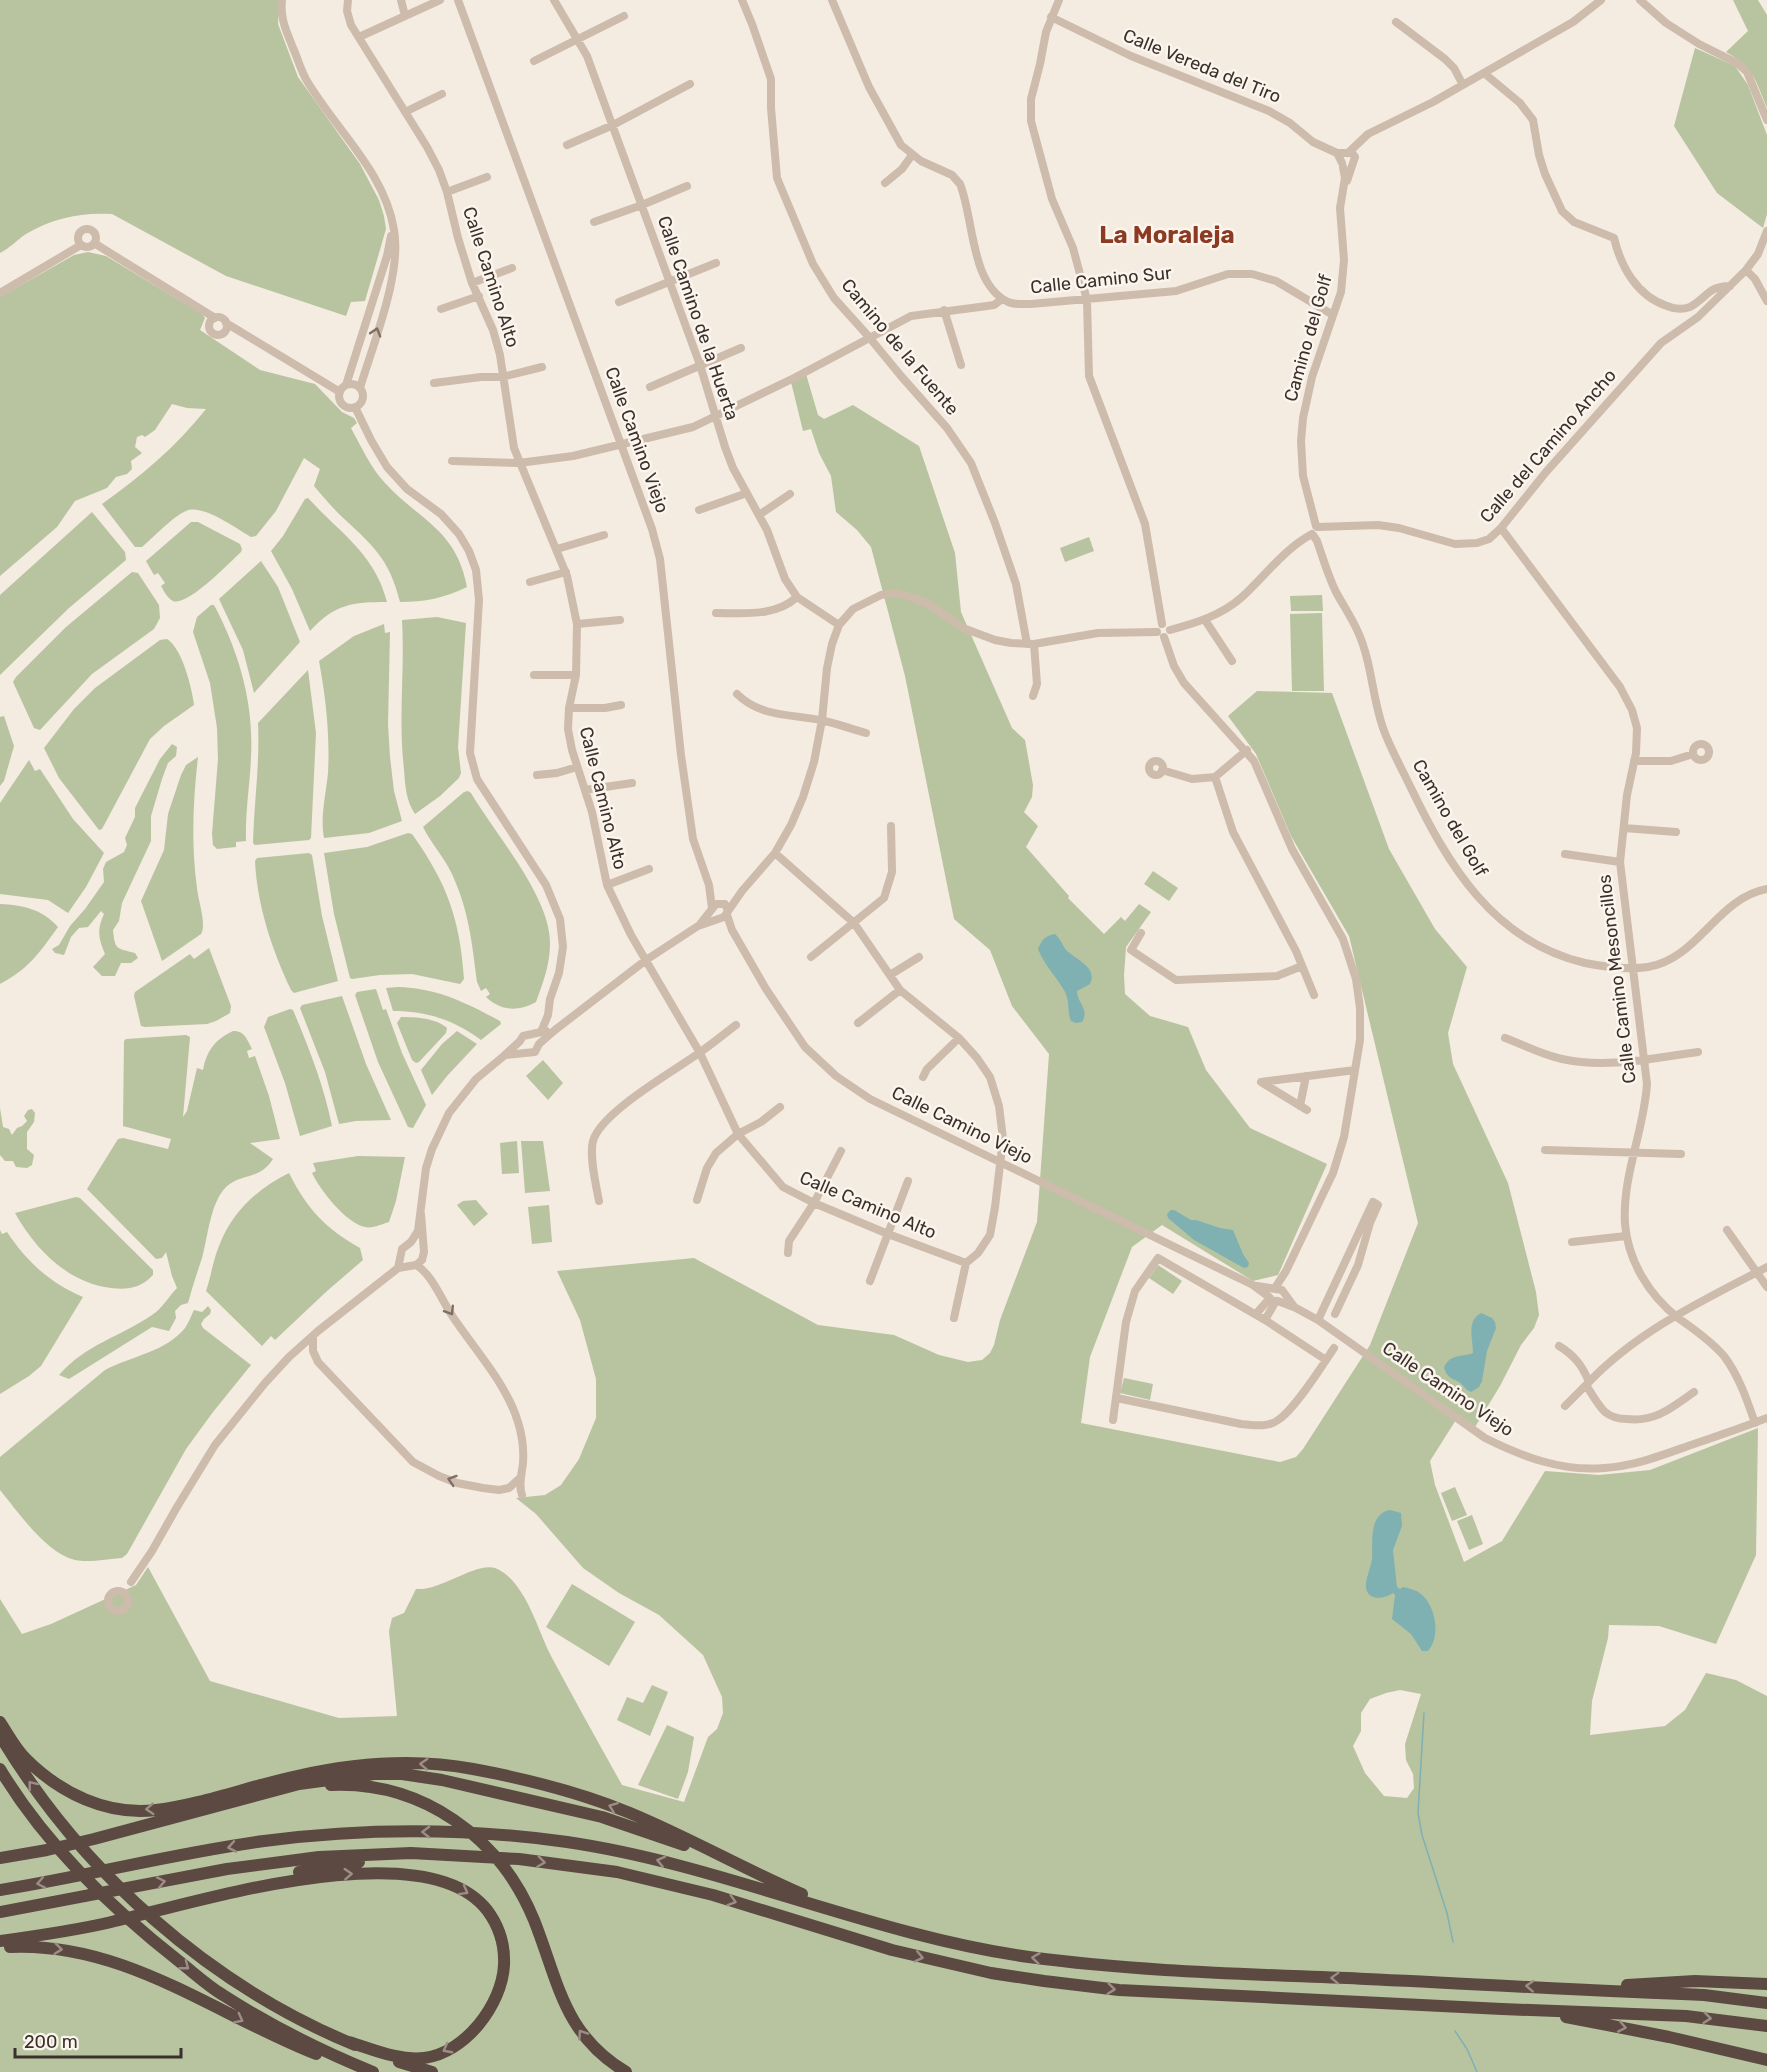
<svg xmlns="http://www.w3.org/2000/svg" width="1767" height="2072" font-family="Rubik,sans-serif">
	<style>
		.green { fill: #b8c4a0; fill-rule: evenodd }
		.water { fill: #7fb0b2 }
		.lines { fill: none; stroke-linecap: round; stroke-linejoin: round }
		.stream { stroke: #7fb0b2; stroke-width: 1.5 }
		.minor { stroke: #cdbbac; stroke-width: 8 }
		.highway { stroke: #5c4a42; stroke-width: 12 }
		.oneway { stroke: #7d6f65 }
		.oneway2 { stroke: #9c8e87 }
		.labels { text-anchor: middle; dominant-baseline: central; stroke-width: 5; stroke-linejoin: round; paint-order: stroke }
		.street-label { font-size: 18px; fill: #3b302b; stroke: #fbf5ee }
		.district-label { font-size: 24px; font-weight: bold; fill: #8c3b22; stroke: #fbf5ee }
	</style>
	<rect width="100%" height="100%" fill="#f4ebe1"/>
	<!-- green -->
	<path class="green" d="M0,0h279l-1,24 20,53 62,87 19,36 5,16 2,13 -21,72 -14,1 -5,14 -120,-40 -114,-62c-30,-2 -60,4 -86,20 -9,6 -16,14 -26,19z
		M1733,0h25l9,15v93c-12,-29 -13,-40 -41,-56l22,-21z
		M1695,48l40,18 13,19 19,50v79l-4,14 -46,-35 -43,-67z
		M88,252l18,4 96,58 3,4 -5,12 60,40 55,14 27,28 12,6 3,5 -6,5c10,18 19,39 34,55 36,39 71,46 82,104 -22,11 -43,15 -67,15 -11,-45 -29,-58 -61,-88 -9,-9 -17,-19 -25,-28l6,-17 -16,-11 -28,53 -20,25 -5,1c-14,-8 -49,-34 -65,-26 -14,6 -32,26 -44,36h-7l-33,-43c39,-28 74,-57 104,-95l-19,-1 -15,-4 -17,26 -10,7 -3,-2 -5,2 -2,10 7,6 -11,8 1,8 -5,5 -11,3 -9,11 -32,13 -18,26 -57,49v-279l74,-42z
		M806,374l12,41 6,4 29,-14 66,41 36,107 6,59 51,116 13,12 8,45 -1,12 -8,15 14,14 -12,21 43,49 -1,2 36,36 17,-17 4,4 14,-17 12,8 -25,35 -2,28 1,19 25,22 38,11 18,43 44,58 77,36 -49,111 -25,6 -91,-56 -30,22 -42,110 -9,66 199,39 16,-5 7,-8 67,-104 48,-122 -69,-287 -58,-100 -35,-82 -28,-38 29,-25 75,2 57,156 46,80 32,38 -19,66 5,31 55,119 28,109 3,23 -5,13 -13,17 -21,41 -25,41 -16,-12 -29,46 5,24 29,77 38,-21 43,-70 54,4 51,-5 108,-42 -2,127 -40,89 -57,-18 -50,-1 -1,13 -16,63 -2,34 75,-9 20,-16 21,-37 30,7 31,16v376h-1767v-473l22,35 29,-10 85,-39 12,-18 62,114 129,37 58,-2 -8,-85 3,-13 12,-5 12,-24c25,2 59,-27 79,-21 9,3 19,13 24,21 14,20 21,45 32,67 23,43 47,86 71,129l62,17 24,-65 9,-8 6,-16 -1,-16 -19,-42 -44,-40 -40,-22 -36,-25 -47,-54 -20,-16 29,-3 16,-10 18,-26 17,-41v-39l-16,-59 -23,-49 137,-13 124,67 76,10 45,20 29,7 14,-2 8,-7 4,-8 6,-25 37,-98 12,-168 -37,-48 -22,-56 -36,-31 -49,-243 -34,-129 -14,-17 -21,-18 -5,-36 -12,-23 -8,-24 -8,2 -12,-49zM1400,1690l21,4 -16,50 1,16 7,14 1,14 -7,10 -23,-2 -19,-23 -12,-27 8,-15v-18l9,-14 16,-6z
		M308,498c32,35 67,56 79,104 -35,0 -52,2 -77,29l-18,-42 -21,-38 12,-15 22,-37z
		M92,512l33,40 1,8 -57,48 -69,67v-80z
		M191,522h7l42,22 2,5 -1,3c-12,11 -54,55 -68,49 -6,-3 -9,-10 -12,-15l4,-3 -7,-10 -4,2 -8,-14z
		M1089,537l5,14 -29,11 -5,-14z
		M261,561l17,26 22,55 -46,51 -11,-43 -24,-51z
		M132,572l6,1 21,32 1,13 -6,11 -62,45 -52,56 -6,-2 -21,-46 3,-5 50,-50z
		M1322,595l1,16h-32l-1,-15z
		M211,605h3c25,47 40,98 37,152 -1,28 -6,55 -5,84l-10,1v5l-19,2 -4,-4 -1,-11 6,-75 -1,-31 -7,-45 -17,-51 4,-15z
		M1322,613l2,78h-32l-2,-77z
		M437,617l29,6 -8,124 3,26 -2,5 -19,18 -25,18c-9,-13 -10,-29 -11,-45 -6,-50 1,-99 -2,-149z
		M384,624l1,9 5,-1 -2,92 2,33 4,34 8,30 -33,12 -45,5c-4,-21 2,-44 4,-65 2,-38 -2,-74 -9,-112l35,-25z
		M167,639c15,9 25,49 27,66l-30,21 -14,13 -48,90 -3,1 -40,-52 -15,-30 30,-39 21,-21 65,-48z
		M308,670l8,63 -5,105 -2,2 -54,5 -2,-2c1,-40 7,-80 5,-120z
		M4,716l10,30 -10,35 -4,5v-69z
		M172,744l5,3 -1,9 -8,7 -6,16 -11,37v25l-29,62 -3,18 -6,9c2,21 4,18 22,23l3,5 -7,5h-10l-6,13h-13l-9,-9 12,-13c-7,-16 -8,-25 -1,-40l-3,-3 -13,16 -9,1 -8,9 -7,18 -9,-2 -3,-4 7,-4 11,-19 15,-17 19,-27 -1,-13 3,-7 18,-10 3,-7 -2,-7 10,-21v-9l25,-49z
		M198,757c-5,44 -7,87 -1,131 1,12 10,37 4,46l-39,27 -21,-60 23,-51 4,-36 13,-39 5,-10z
		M29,760l6,11 5,-2 33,50 31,34 -18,34 -18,26 -20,-13 -48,-6v-91z
		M468,791l3,2c24,41 80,104 79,151 0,20 -7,39 -14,58 -18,10 -35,9 -50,-5l4,-3 -4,-6 -5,3 -4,-9c-5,-39 -8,-71 -25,-108 -8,-17 -21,-31 -29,-47l41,-35z
		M408,833l4,1c35,49 48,85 52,145l-4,5 -48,-10 -32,1 -28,4 -2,-1 -16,-64 -10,-61 43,-6z
		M309,853l3,2 10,61 16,65 -44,12 -3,-3c-19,-40 -34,-85 -36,-129l2,-3z
		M1153,871l25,17 -9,13 -25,-17z
		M0,904c23,1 42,5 58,23 -19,26 -28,41 -58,57z
		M209,948l22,58 -1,7 -14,8 -9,3 -62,3 -4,-1 -7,-30 1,-4 55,-38 4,5z
		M398,987c39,1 69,16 102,34l1,3 -20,16c-27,-20 -54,-29 -88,-29l-7,-23z
		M376,989l7,21 3,-1 16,44 24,52 -13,23 -5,-1 -30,-65 -23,-67 2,-3z
		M342,996l24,68 25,56 -35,1 -17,3 -14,-52 -25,-64 2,-3z
		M290,1009l3,1c16,38 31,76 39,116l-32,10 -15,-53 -21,-56 4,-10z
		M401,1017c14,0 35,1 46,11l-1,5 -27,29 -3,1 -4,-3 -15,-37z
		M233,1031c11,-1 14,8 19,18l-5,2 2,7 6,-2 14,40 11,43 -30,4 23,16c-14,22 -31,13 -47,28 -16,16 -18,50 -24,71 -5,15 -10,30 -14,45l-7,2 -6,6 1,7 -7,13 -17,-4 -83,52 -10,-4c27,-31 61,-38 93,-60 11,-7 16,-18 25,-27l-5,-12 -6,-24 -4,6 -6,1 -69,-70 31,-50 5,-1 45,11 3,-10 -48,-13 1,-85 2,-2 60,-4 4,2 -7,80 4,-6 10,-43 6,2c3,-18 12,-31 30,-39z
		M457,1031l20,13 -30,32 -15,19 -11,-25 21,-26z
		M543,1060l20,23 -15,17 -22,-24z
		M0,1108l3,19 6,2 3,6 5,-7 5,-2 5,-5 -3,-5 4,-6 4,-1 3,4 -1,9 -7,10v17l7,6 -2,10 -5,3 -11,-1 -3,-6h-8l-5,-6z
		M517,1141l2,32 -17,1 -2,-31z
		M521,1141h22l7,50 -25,2z
		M358,1156l47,1 -9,44 -7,21c-7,2 -17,7 -24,5 -19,-4 -45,-37 -53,-54l4,-2 -3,-8z
		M289,1173c18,36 36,55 71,75l3,12 -36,31 -52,49 -4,-4 -9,10 -56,-55c5,-14 7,-31 13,-45 13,-34 38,-57 70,-73z
		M76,1197l4,1 73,72v5c-12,13 -25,15 -42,13 -43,-5 -76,-39 -96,-75z
		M476,1200l12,14 -14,12 -17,-21 6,-4z
		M549,1205l3,37 -20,2 -4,-37z
		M0,1230l2,4 5,-2c20,30 43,51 76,65l-42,69 -12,10 -29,18z
		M1158,1265l24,16 -9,13 -24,-16z
		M208,1306l3,4 -1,4 -6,5 -3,5 2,4 48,37 -38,47 -27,37 -59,105 -5,4c-14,1 -33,5 -47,2 -29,-7 -56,-47 -75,-70v-33l105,-87c26,-14 61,-18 80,-42 4,-6 6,-12 9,-18l8,2z
		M1124,1378l29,6 -3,16 -30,-7z
		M1455,1487l12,28 -15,6 -11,-28z
		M1472,1515l11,29 -14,6 -12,-29z
		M572,1584l63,38 -26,44 -63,-39z
		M652,1685l16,7 -18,44 -33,-16 10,-23 16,6z
		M667,1725l27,12 -6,35 -10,27 -40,-14z"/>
	<!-- water -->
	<path class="water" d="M1055,934c6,5 7,11 11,16 10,10 32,17 24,34l-13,7c0,12 13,18 5,31l-6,1 -5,-2c-4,-10 -1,-19 -6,-29 -8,-15 -21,-27 -27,-43 4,-9 6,-13 17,-15z
		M1171,1210h3l17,10h5l24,8 13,2 10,24 6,9 -1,4 -4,1 -50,-28 -26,-22 -1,-4z
		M1481,1313l11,5 3,4 1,6 -9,23 -5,30 -3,6 -8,5c-6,-2 -7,-7 -12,-10 -8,-4 -12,-5 -15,-14 5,-14 18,-11 29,-15 0,-14 -7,-32 8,-40z
		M1390,1510l11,3 1,13 -9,24 4,37 3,2 3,-2c6,1 13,3 18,7 15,12 20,43 7,57h-6l-11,-17 -19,-15 3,-24 -2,-2c-11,8 -29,7 -27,-10 1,-8 5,-16 6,-24 1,-16 -4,-45 18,-49z"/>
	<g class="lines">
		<!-- stream -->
		<path class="stream" d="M1424,1713l-6,100 4,22 25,78 6,29
			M1455,2031l12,18 10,23"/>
		<!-- minor -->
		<path class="minor" d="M282,0c-2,19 4,30 11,48 5,11 8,23 14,33 29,49 78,91 87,149 8,44 -21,114 -34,158
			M348,0l-1,11 4,14 76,122 12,23 8,22 11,46 14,45 21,47 7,25 14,93 53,128 10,48 -1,51 -7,33 -1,21 4,21 20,62 15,73 24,50 69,118 38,81 45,53 31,16 74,31 78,29 12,-10 12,-18 5,-28 8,-68 -4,-33 -9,-29 -13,-19 -18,-20 -59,-48 -46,-67 -79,-70
			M401,0l4,16
			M458,0l194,529 8,30 21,196 12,84 16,46 3,23
			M554,0l33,56 113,309 25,82 8,21 34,62 18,49 12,18 42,28
			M742,0l10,24 19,55v29l6,70 36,86 21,34 35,39 32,39 46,52 24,35 24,60 21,61 11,60
			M832,0l37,87 32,58 20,16 31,14 8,9c14,34 10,100 48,118 7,3 15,2 23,2l145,-13 52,-17h24l24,7 57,34
			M1059,0l-13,32 -6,32 -9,35v22l21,78 21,49 14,52 2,76 56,148 17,100
			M1640,0l26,23 33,21 38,19 10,9 20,48
			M1051,17l80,39 138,55 21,12 23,19 24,11
			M1396,22l49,37 9,9 9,17
			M359,37l81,-37
			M534,61l90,-45
			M1484,73l36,30 13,17 6,35 6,19 17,37 12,11 40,16c7,29 23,58 53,68 7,3 15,4 23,1 17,-9 18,-21 40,-21
			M405,112l37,-18
			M567,145l46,-20 77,-41
			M1348,153l20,-19 65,-32 140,-80 28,-22
			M1342,163l-5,-10h15l3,4 -8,24
			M885,183l17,-14 10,-14
			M447,192l40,-15
			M594,222l48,-17 45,-19
			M78 238a9 9 0 1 1 18 0a9 9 0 1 1-18 0Z
			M94,243l121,75
			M1746,270l9,9 12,22
			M472,283l40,-15
			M0,293l81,-48
			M619,302l97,-39
			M441,309l38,-13
			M944,310l17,55
			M209 326a9 9 0 1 1 18 0a9 9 0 1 1-18 0Z
			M226,323l114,69
			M434,383l47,-6h21l40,-10
			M339 396a12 12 0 1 1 24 0a12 12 0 1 1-24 0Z
			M346,385l41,-129 4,-20
			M650,387l91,-39
			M355,407l16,33 16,27 20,22 34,25 18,20 10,17 7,19 3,30 -9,153 7,26 69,106 14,34 3,28 -4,26 -9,26 -2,16 -7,17
			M452,461l67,2 54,-7 120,-29 101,-49 117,-62 76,-10 7,-1 8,-6
			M699,510l48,-17
			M759,515l31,-21
			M1316,526l-13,-50 -2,-35 2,-23 9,-41 29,-85 3,-32 -4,-52 5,-30 -2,-11
			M1318,527l60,-2 21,3 56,16 22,-1 12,-4 12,-11 45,-56 115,-129 37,-26 48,-47 12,-16 9,-23
			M1501,528l119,159 12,23 5,18 -1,25 -9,42 -7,67 27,222c-3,47 -25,92 -22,140 3,37 24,71 53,94 16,11 33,23 46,38 15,20 23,44 31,67
			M1313,535l4,6c6,17 11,35 19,51 7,13 16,26 22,40 14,31 14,65 25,96 7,20 18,39 27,58 38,79 83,155 175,177 20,4 42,7 63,4 50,-8 69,-69 119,-78
			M557,549l47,-14
			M530,582l36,-10
			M716,613c28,0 59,4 81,-16
			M1205,620l27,41
			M577,624l43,-4
			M1170,630c26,-7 52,-15 72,-33 23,-21 42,-48 70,-63
			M1164,637l10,29 10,17 70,78 38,88 51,90 13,40 4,29v32l-16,97 -11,36 -47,98 -11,17
			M534,675h42
			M737,694c23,23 53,20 83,26 16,3 31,9 46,13
			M1033,696l4,-12 -3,-40
			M569,708h36l16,-3
			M1693 752a8 8 0 1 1 16 0a8 8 0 1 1-16 0Z
			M1149 768a7 7 0 1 1 14 0a7 7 0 1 1-14 0Z
			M1634,761h37l22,-7
			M1162,770l30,9 23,-2 32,-27
			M537,775l20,-2 20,-6
			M1215,777l18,55 63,119 18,44
			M585,790l47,-7
			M1624,828l52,4
			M1565,854l55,8
			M607,885l42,-16
			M727,915l5,15 34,59 39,58 31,29 34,23 383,186 16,12
			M701,923l15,-19h9l3,7
			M1141,933l-10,17 45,30 101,-4 25,-10
			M811,957l73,-59 8,-26 -1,-46
			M890,975l29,-18
			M858,1023l42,-33
			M1505,1038c19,7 38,17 57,21 45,10 91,-1 136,-7
			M505,1055l30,-3 4,-8 16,-14 91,-70 52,-34 26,-9 18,-26 33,-38 16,-28 12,-28 11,-35 8,-42 5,-52 5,-24 7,-19 14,-16 28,-14 14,-2 22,6 13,6 33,23 32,12 16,3 23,1 64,-11 59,-1
			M923,1077l4,-8 32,-31
			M1300,1106l6,-30
			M1307,1110l-46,-28 94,-12
			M1545,1150l136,4
			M697,1200l10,-32 9,-15 22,-19 23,-12 19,-15
			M599,1201c-3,-16 -10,-45 -6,-60 8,-29 81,-70 106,-88 13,-9 25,-19 37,-28
			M1727,1230l40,57
			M1572,1242l54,-6
			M788,1253l1,-12 25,-38 27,-52
			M416,1265c16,9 26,36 37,52 22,33 53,66 65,105 4,13 6,28 5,41 -1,11 -5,21 -1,32
			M398,1268l4,-19 9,-7 7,-11 8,-63 6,-19 17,-36 27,-34 29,-24 15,-14 3,-5 23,-5
			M870,1281l38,-100
			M1257,1286l25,4 11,15
			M1278,1301l18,7 22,12 167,118c36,18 77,34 119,30 30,-2 56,-12 84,-22 27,-9 53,-18 79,-28
			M1256,1314l14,-16
			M954,1318l12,-55
			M1265,1320l11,-19
			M1318,1320l55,-118 5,3 -8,18 -12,42 -23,49
			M313,1336v15l5,11 95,100 26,14 18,7 26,5 16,2 10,-2 11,-10
			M1559,1346c15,9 23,19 30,36l-3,3c6,9 11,19 19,27 6,5 13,7 22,7 29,3 44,-11 67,-27
			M1589,1382c50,-52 115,-82 178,-115
			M1117,1398l124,26c12,1 27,4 37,-4 17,-11 44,-54 56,-72
			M1565,1406l21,-21
			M1113,1420l13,-98 9,-31 23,-33 107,62 61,40
			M131,1582l21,-31 25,-44 38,-62 50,-62 24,-26 29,-26 80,-63 18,-3 6,-5 2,-8 -3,-38
			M108 1601a10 10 0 1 1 20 0a10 10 0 1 1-20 0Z"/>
		<!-- highway -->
		<path class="highway" d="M0,1722c8,12 15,26 26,37 34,34 81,57 130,51 48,-6 94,-24 141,-34 58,-13 117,-18 176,-7 54,10 106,23 157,44 58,24 114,56 172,81
			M1,1737c81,135 208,248 354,308
			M0,1769c45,75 111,139 180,193 14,11 28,24 43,33 45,29 101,57 150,77
			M331,1785c91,-4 169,52 203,135 25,63 29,114 92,152
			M0,1858l47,-8 47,-11 205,-55 75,-10h28l40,6 160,37 82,28
			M299,1872l60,-10
			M0,1890c88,-14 175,-37 264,-49 100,-13 203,-13 303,1 157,23 304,93 462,115 111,15 225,17 337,22 112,5 225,12 338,16l63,8
			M0,1912l227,-43 92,-12 92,-4 108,6 98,13 96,23 179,55 99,23 53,8 75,9 383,19 184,7 81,10
			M0,1941c36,-5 72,-10 107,-18 84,-19 317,-94 380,-13 12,16 18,34 17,55 -2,40 -39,88 -80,93 -25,3 -52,-9 -75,-16
			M10,1947c115,-5 204,67 306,107
			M1627,1985l68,-4 72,3
			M1566,2017l103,20 98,23
			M399,2062l33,10"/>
	</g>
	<!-- one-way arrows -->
	<defs><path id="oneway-chevron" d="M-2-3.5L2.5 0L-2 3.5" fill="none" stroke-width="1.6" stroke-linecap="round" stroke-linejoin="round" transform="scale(1.5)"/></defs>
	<g class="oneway">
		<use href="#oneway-chevron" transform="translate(376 332) rotate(-73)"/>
		<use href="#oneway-chevron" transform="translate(450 1311) rotate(58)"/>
		<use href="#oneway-chevron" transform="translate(452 1480) rotate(-162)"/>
	</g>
	<g class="oneway2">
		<use href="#oneway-chevron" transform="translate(424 1764) rotate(-177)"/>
		<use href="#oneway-chevron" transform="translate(32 1785) rotate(-128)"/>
		<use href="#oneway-chevron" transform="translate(613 1807) rotate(-159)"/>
		<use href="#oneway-chevron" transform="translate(150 1809) rotate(177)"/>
		<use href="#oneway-chevron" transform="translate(426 1832) rotate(-179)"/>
		<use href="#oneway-chevron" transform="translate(232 1847) rotate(170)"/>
		<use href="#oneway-chevron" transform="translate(661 1861) rotate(-167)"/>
		<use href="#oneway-chevron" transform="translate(541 1862) rotate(8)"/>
		<use href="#oneway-chevron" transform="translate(348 1874) rotate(-3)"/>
		<use href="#oneway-chevron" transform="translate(161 1882) rotate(-11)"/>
		<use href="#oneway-chevron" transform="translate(41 1883) rotate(169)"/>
		<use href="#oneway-chevron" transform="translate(464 1891) rotate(29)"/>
		<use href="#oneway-chevron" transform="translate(732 1901) rotate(17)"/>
		<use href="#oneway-chevron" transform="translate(58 1949) rotate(6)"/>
		<use href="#oneway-chevron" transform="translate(919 1957) rotate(13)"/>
		<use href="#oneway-chevron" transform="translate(1036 1958) rotate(-173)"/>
		<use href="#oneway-chevron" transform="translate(185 1966) rotate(38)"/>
		<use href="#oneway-chevron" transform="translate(1335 1978) rotate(-178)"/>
		<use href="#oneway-chevron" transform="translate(1530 1986) rotate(-177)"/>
		<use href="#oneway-chevron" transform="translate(1111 1989) rotate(6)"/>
		<use href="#oneway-chevron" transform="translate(1707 2018) rotate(6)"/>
		<use href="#oneway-chevron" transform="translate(239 2019) rotate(27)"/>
		<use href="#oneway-chevron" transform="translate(1622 2027) rotate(11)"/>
		<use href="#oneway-chevron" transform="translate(582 2034) rotate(-124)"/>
		<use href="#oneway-chevron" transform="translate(447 2049) rotate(152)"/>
	</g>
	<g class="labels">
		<!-- street labels -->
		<g class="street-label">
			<text transform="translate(1202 66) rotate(22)">Calle Vereda del Tiro</text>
			<text transform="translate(491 277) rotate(72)">Calle Camino Alto</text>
			<text transform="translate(1101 280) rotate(-6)">Calle Camino Sur</text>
			<text transform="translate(698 318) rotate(71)">Calle Camino de la Huerta</text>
			<text transform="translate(1308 338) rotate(-74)">Camino del Golf</text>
			<text transform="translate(900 347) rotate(50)">Camino de la Fuente</text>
			<text transform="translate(637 440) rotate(70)">Calle Camino Viejo</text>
			<text transform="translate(1548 446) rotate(-49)">Calle del Camino Ancho</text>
			<text transform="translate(603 798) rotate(76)">Calle Camino Alto</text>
			<text transform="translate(1450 818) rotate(60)">Camino del Golf</text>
			<text transform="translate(1617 979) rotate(-97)">Calle Camino Mesoncillos</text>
			<text transform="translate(962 1125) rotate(26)">Calle Camino Viejo</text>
			<text transform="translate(868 1205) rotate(23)">Calle Camino Alto</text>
			<text transform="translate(1448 1389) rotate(34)">Calle Camino Viejo</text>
		</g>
		<!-- district labels -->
		<g class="district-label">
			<text x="1167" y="235">La Moraleja</text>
		</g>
	</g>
	<!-- scale -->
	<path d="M15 2048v9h166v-9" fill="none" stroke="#3b302b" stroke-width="3"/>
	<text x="24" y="2048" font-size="18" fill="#3b302b" stroke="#fbf5ee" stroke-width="4.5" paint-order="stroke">200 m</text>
</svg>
